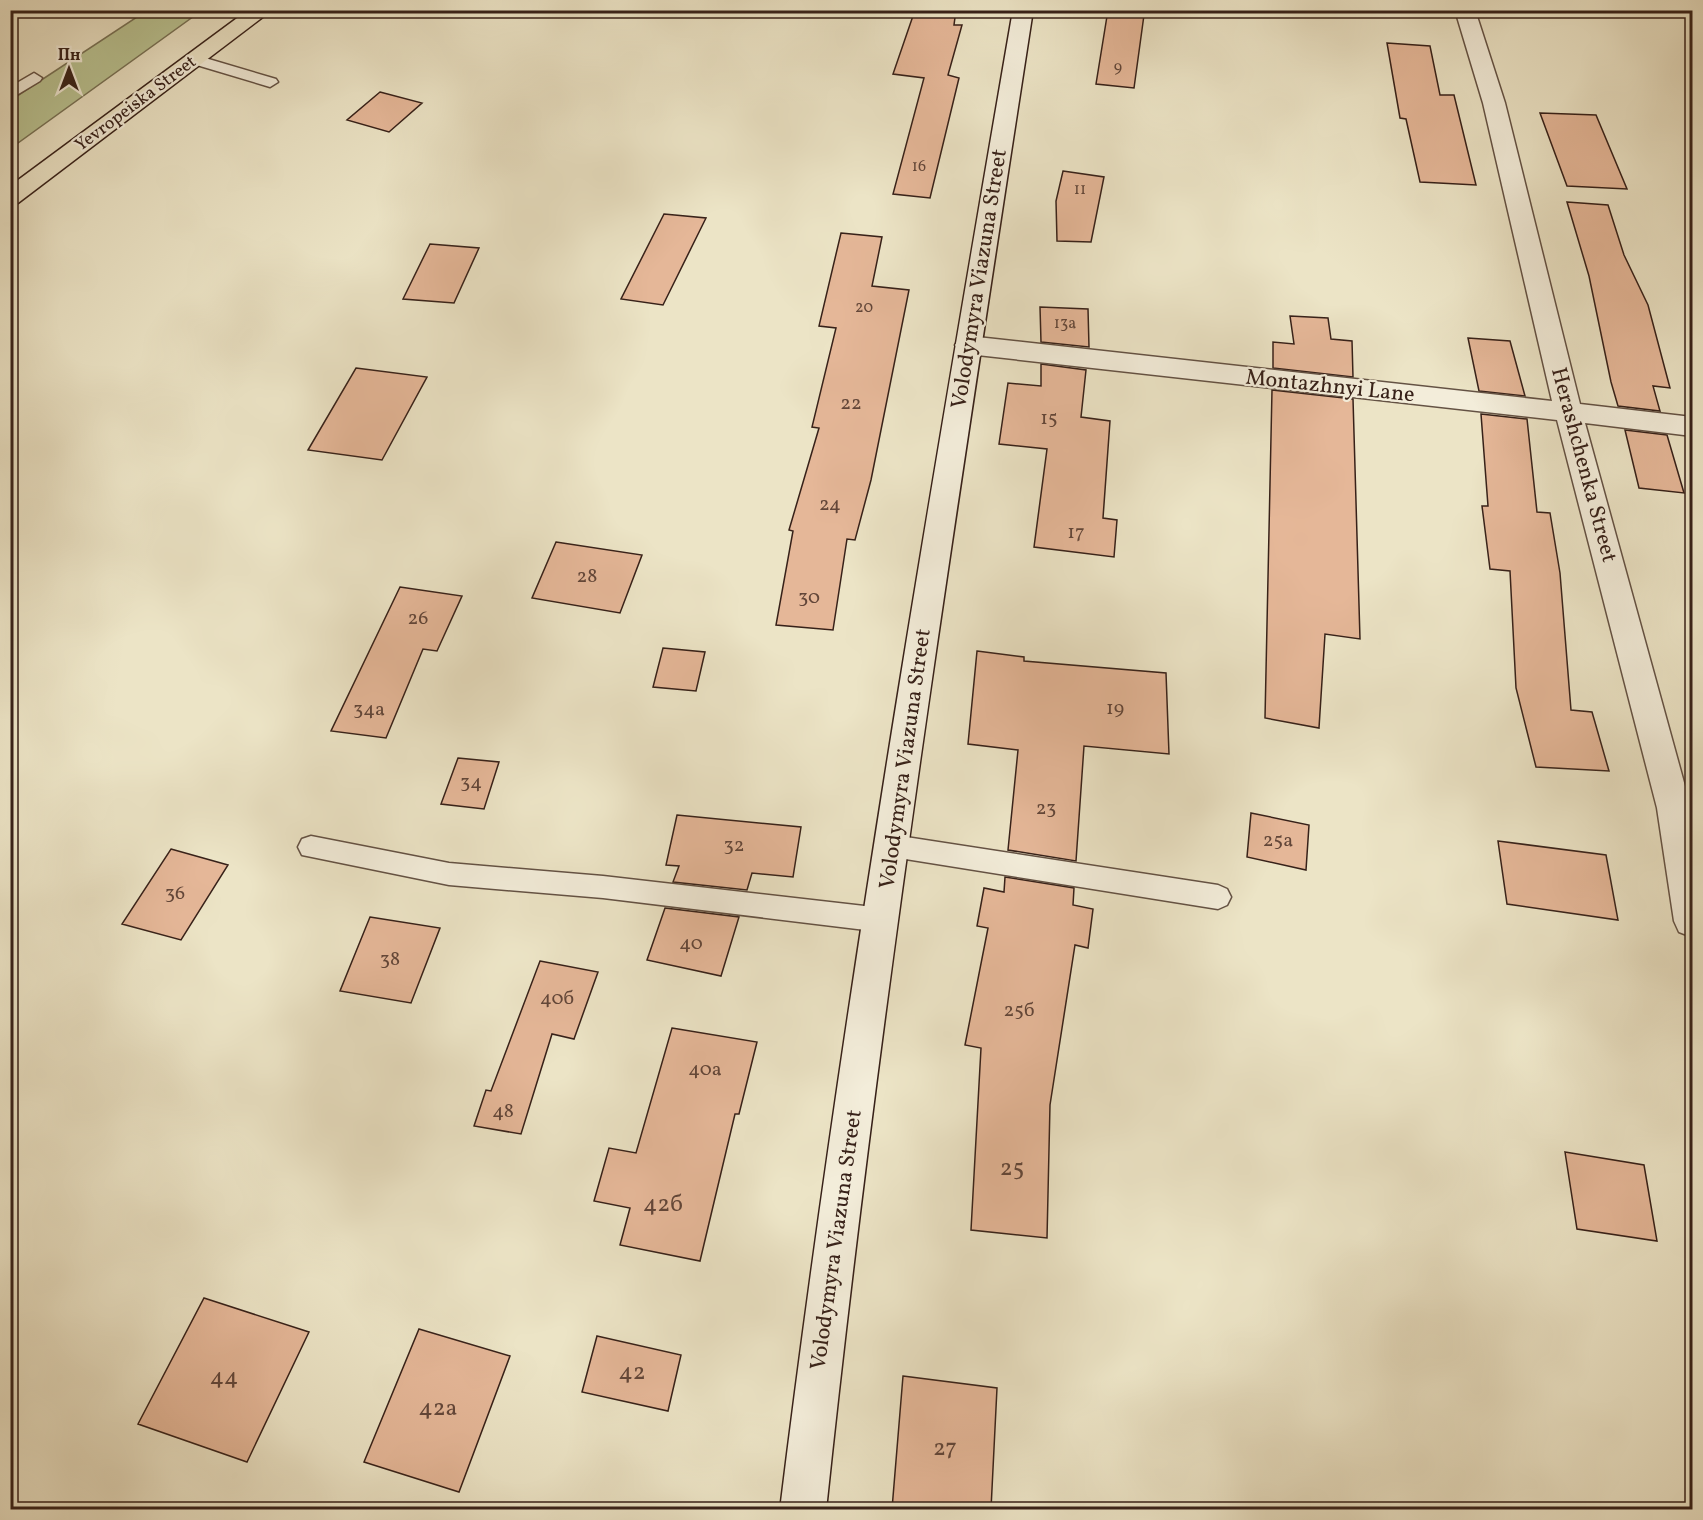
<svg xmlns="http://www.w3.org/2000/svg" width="1703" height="1520" font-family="Vollkorn,serif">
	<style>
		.green { fill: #bac493; stroke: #787256; stroke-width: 1.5 }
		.building { fill: #e5b798; stroke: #372119; stroke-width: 1.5 }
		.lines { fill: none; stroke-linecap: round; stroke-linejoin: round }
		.lane-casing { stroke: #645244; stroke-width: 3 }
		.street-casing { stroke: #645244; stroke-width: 3 }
		.secondary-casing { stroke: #372119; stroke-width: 3 }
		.primary-casing { stroke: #372119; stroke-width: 3 }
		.lane { fill: #f3edda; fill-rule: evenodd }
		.street { fill: #f3edda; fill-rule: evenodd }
		.secondary { fill: #f3edda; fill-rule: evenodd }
		.primary { fill: #ece4c6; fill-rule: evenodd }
		.labels { text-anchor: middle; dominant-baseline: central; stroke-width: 4.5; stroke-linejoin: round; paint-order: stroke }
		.far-number-label { font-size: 16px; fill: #624639 }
		.far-street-label { font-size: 18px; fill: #372119; stroke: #f3edda }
		.number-label { font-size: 20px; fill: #624639 }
		.street-label { font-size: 22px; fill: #372119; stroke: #f3edda }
		.near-number-label { font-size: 24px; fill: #624639 }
	</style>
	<rect width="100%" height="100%" fill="#ece4c6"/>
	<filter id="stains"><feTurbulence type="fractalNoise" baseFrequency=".00333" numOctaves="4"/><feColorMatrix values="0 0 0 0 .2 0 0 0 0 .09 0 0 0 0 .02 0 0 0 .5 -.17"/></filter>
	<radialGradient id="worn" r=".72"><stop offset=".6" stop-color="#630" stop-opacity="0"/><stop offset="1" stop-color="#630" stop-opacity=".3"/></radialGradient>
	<!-- green -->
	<path class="green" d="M146,11h55l-190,137v-48z"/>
	<!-- building -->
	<path class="building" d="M915,10h41l-2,15h8l-14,50 11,3 -29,120 -37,-4 31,-116 -31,-4z
		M1108,10l36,5 -10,73 -38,-4z
		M1387,43l43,3 10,49h14l22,90 -56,-3 -14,-63 -6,-1z
		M380,92l42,11 -33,29 -42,-12z
		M1540,113l56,2 31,74 -60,-3z
		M1063,171l41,6 -13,65 -34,-1 -1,-40z
		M1567,202l41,3 16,50 24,50 22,83 -17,-2 7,25 -42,-5 -7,-24 -22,-106z
		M664,214l42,4 -43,87 -42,-6z
		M841,233l41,4 -10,49 37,4 -38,190 -16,60 -8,-1 -14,91 -57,-5 17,-94 -4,-1 30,-102 -7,-1 24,-99 -17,-2z
		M430,244l49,4 -25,55 -51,-4z
		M1040,307l48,2 1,38 -48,-5z
		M1290,316l38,2 3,21 21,2 1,36 -80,-9v-26l21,2z
		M1468,338l42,3 15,55 -46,-5z
		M1041,364l45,6 -5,47 29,4 -7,97 14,2 -3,37 -80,-10 13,-98 -48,-5 9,-61 33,3z
		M356,368l71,9 -45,83 -74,-10z
		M1272,390l81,9 7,240 -35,-5 -6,94 -54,-10z
		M1481,414l46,5 10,93 13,1 10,60 11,137 21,2 17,59 -73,-4 -20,-79 -6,-117 -20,-2 -8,-63h6z
		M1625,430l42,5 17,58 -45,-5z
		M556,542l86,13 -22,58 -88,-15z
		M400,587l62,9 -25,55 -14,-2 -37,89 -55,-7z
		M663,648l42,4 -9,39 -43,-4z
		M977,651l47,6v4l142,12 3,81 -85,-8 -8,115 -68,-11 10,-100 -50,-6z
		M458,758l41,4 -15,47 -43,-5z
		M1251,813l58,12 -3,45 -59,-13z
		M677,815l124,12 -8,50 -41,-4 -5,17 -74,-8 6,-16 -13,-1z
		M1498,841l108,14 12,65 -111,-16z
		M171,849l57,16 -47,75 -59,-16z
		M1005,877l69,11 -1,17 20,4 -5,39 -13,-3 -25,160 -3,133 -76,-8 10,-182 -16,-3 23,-117 -11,-2 7,-38 20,4z
		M665,908l74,9 -18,59 -74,-16z
		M370,917l70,11 -29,75 -71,-12z
		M540,961l58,11 -24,67 -22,-5 -31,100 -47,-8 12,-36 5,1z
		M672,1028l85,14 -18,72h-4l-35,147 -80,-16 10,-37 -36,-7 15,-53 27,5z
		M1565,1152l79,13 13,76 -80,-12z
		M204,1298l105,34 -62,130 -109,-38z
		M419,1329l91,27 -51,136 -95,-30z
		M597,1336l84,19 -13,56 -86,-19z
		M903,1376l94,12 -6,121h-99z"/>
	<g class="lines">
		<defs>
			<path id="lane" d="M195,55l81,24 2,3 -8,5 -80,-24 -3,-3 3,-3z
				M34,73l8,5 -2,3 -30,18v-12z
				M893,835l325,50 9,4 4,8 -4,8 -9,4 -325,-52 -9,-3 -4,-8 4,-8z
				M311,836l138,27 154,13 279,32 9,4 4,8 -4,8 -9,4 -279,-34 -154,-13 -147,-30 -4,-8 4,-8z"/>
			<path id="street" d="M1455,10h20l30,93 75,301 112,13v19l-107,-13 106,385 1,129 -13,-5 -5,-11 -17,-113 -100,-388 -589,-66 -9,-3 -4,-6 4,-6 9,-3 584,65 -69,-298z"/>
			<path id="secondary" d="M1013,10h20c-77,499 -154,998 -207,1500h-46c62,-502 147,-1001 233,-1500z"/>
			<path id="primary" d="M248,10h24l-254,193 -8,2v-19z"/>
		</defs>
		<!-- lane casing -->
		<use href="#lane" class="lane-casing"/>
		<!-- street casing -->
		<use href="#street" class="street-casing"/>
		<!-- secondary casing -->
		<use href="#secondary" class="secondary-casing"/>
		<!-- primary casing -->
		<use href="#primary" class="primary-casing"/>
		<!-- lane -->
		<use href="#lane" class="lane"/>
		<!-- street -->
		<use href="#street" class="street"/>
		<!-- secondary -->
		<use href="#secondary" class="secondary"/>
		<!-- primary -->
		<use href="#primary" class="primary"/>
	</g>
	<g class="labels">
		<!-- far-number labels -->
		<g class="far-number-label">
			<text x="1118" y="68">9</text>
			<text x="919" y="167">16</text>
			<text x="1080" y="190">11</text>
			<text x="864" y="308">20</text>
			<text x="1065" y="324">13а</text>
		</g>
		<!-- far-street labels -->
		<g class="far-street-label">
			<text transform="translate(136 104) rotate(-37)">Yevropeiska Street</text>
		</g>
		<!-- number labels -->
		<g class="number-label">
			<text x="851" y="404">22</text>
			<text x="1049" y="419">15</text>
			<text x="830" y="505">24</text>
			<text x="1076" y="533">17</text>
			<text x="587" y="577">28</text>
			<text x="809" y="598">30</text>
			<text x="418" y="619">26</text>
			<text x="1115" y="709">19</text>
			<text x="369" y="710">34а</text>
			<text x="471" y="783">34</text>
			<text x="1046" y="809">23</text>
			<text x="1278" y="841">25а</text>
			<text x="734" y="846">32</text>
			<text x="175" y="894">36</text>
			<text x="691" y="944">40</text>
			<text x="390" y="960">38</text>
			<text x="557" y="999">40б</text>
			<text x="1019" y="1011">25б</text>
			<text x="705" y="1070">40а</text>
			<text x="503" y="1112">48</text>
		</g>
		<!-- street labels -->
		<g class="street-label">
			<text transform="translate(980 279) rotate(-81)">Volodymyra Viazuna Street</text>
			<text transform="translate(1330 387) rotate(6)">Montazhnyi Lane</text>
			<text transform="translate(1583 465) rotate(75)">Herashchenka Street</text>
			<text transform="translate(906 759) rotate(-82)">Volodymyra Viazuna Street</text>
			<text transform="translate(837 1240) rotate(-82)">Volodymyra Viazuna Street</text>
		</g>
		<!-- near-number labels -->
		<g class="near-number-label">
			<text x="1012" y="1169">25</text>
			<text x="663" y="1205">42б</text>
			<text x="632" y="1373">42</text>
			<text x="224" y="1378">44</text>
			<text x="438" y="1409">42а</text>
			<text x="945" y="1449">27</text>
		</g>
	</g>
	<!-- margin -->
	<rect width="1703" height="1520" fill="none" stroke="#ece4c6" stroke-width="36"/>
	<rect x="12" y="12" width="1679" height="1496" fill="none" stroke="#372119" stroke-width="3"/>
	<rect x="18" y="18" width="1667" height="1484" fill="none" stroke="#372119" stroke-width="1.5"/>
	<!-- north arrow -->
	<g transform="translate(69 69)" stroke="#f3edda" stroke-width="4.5" paint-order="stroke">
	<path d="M0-4.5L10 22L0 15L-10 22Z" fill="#372119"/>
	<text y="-9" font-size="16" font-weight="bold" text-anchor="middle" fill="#372119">Пн</text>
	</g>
	<rect width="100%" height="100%" filter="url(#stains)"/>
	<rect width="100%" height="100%" fill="url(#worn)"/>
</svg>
